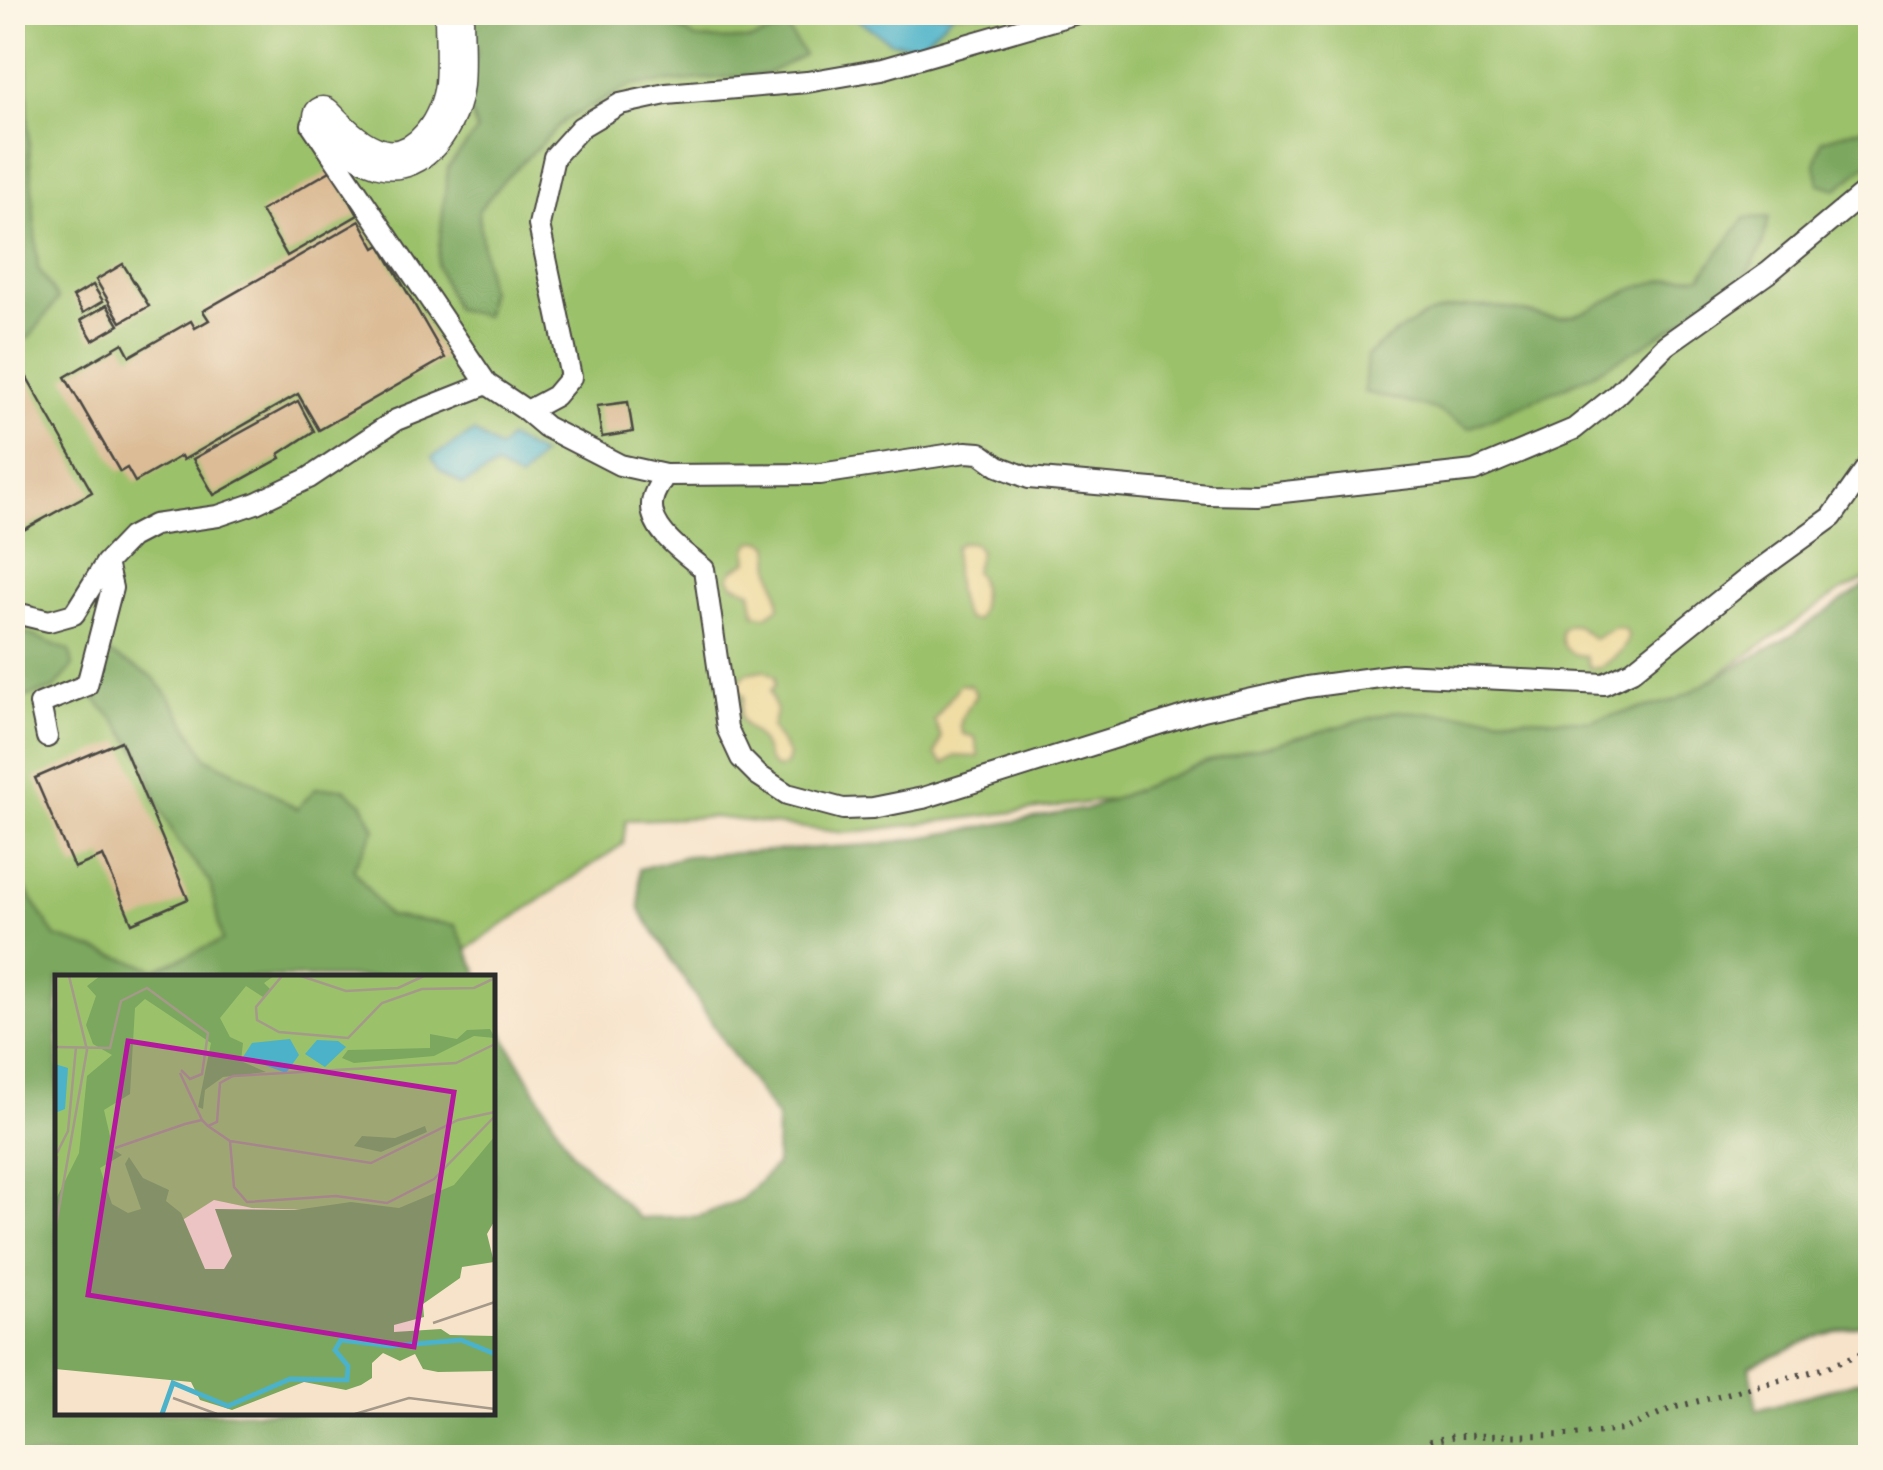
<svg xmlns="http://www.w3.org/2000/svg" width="1883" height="1470" font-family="'Libre Caslon Text',serif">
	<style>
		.green { fill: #9bc16b; stroke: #63764b; stroke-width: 2.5 }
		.forest { fill: #7ca75f; stroke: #546945; stroke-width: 2.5 }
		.sand { fill: #eeda9e; stroke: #8c8264; stroke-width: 2.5 }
		.water { fill: #4bb2c9; stroke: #3b6e7a; stroke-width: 2.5 }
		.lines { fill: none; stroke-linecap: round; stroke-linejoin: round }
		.stream { stroke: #4bb2c9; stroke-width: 10 }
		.building { fill: #dbbc96 }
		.service-casing { stroke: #4a4743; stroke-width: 24 }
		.minor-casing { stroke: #4a4743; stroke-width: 41 }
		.path { stroke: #4a4743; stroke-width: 6; stroke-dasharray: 2.5 8; stroke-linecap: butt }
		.service { stroke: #fff; stroke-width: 20 }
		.minor { stroke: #fff; stroke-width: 38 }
		.inset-river { fill: none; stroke: #4bb2c9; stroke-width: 5 }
		.inset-road { fill: none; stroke: #a5998a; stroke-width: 2.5 }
		.view { fill: #b5179e; fill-opacity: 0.15; stroke: #b5179e; stroke-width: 5 }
		.inset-edge { fill: none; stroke: #2b2b2b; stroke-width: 5 }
	</style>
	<rect width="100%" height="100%" fill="#fcf5e5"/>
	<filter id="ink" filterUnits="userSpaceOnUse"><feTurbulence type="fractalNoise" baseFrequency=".01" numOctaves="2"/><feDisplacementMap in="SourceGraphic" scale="20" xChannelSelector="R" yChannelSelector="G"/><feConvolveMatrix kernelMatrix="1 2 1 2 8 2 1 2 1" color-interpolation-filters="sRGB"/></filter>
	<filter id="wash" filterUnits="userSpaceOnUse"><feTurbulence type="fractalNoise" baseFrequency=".0048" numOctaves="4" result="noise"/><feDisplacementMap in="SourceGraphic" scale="40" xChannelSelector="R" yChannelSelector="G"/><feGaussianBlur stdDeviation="2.25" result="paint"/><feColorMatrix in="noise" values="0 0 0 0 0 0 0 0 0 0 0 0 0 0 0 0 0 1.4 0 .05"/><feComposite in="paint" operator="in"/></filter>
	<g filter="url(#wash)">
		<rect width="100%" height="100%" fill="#f7e3ca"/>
		<!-- green -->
		<path class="green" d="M13,13h1857v564l-31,15 -209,143 -784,98 -132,-16 -88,3 -3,24 -163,110 -402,24 -45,381z"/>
		<!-- forest -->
		<path class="forest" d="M25,12l4,134 9,122 20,31 -28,38 -17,7 -1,-331z
			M471,13h184l41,26 55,1 36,-12 17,27 -38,19 -133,11 -68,35 -63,62 -24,29 11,82 -4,23 -30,-7 -18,-43 11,-99 29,-36 -12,-38 12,-39z
			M1870,120v42l-33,27 -18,-5 -4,-19 7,-25 43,-13z
			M1769,217l-7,30 -21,37 -107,67 -56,30 -109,47 -35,-19 -70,-17 3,-36c49,-43 82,-57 148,-46 15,2 31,9 46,8 25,-3 42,-16 65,-26 25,-11 48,-15 75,-16l44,-58z
			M1870,582v740l-49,13 -72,31 8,44 113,-32v79h-1857l-1,-589 44,69 100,32 66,-28 -12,-59 -33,-41 -21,-42 -10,-36 -30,-42 -25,-26 4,-18 13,-24 45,24 18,22 36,59 49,25 41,26 19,-21h27l20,16 12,25 -22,40 35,47 67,9 25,52 -422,1v434h434l1,-404 13,32 67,114 66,64 61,-2 42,-17 34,-34 1,-47 -53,-76 -84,-132 -1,-41 47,-13 199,-12 206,-36 114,-46 192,-51 192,10 87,-21 116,-65z
			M13,628l57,23 3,15 -19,23 -41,11z"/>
		<!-- sand -->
		<path class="sand" d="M760,540l9,4c4,10 1,17 3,27 3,13 8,22 7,36l-13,9 -11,-2 -4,-23 -18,-7 -4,-6 4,-8 15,-9 -1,-12 5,-7z
			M962,542l12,1 6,8 -6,21c11,9 9,35 2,48h-8c-13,-11 -14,-55 -13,-73z
			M1568,625h8l18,14 21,-12 9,2 4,5c-1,18 -15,24 -29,34l-10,-1 -4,-11c-17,-1 -26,-10 -23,-27z
			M764,670l11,6v10l-5,5 6,20 -4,17 17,28 -3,9 -9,4c-14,-9 -8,-18 -17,-29 -15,-19 -25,-13 -16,-43l-5,-7 1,-10 7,-7z
			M960,684l11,2 5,8c-6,15 -21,24 -13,40l12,3 4,20 -24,-1 -11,8 -9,-9 6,-18 -7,-17z"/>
		<!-- water -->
		<path class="water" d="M676,13h112c-37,12 -66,15 -104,10z
			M838,13h116l-35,32 -28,-3 -39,-26z
			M474,432l25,17 10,-11 32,17 -21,25 -24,-13 -33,18 -24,-16 -7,-12z"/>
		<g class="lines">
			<!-- stream -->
			<path class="stream" d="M1848,1458l22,-7"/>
		</g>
		<g id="blocks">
			<!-- building -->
			<path class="building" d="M332,170l26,45 -71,41 -26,-45z
				M360,221l15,27 5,-3 65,113 -126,72 -21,-36 -115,66 -2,-4 -46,26 -8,-14 -7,4 -55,-95 58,-34 7,13 61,-35 4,7 14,-8 -6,-9z
				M123,264l26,42 -28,16 -25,-42z
				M93,285l10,16 -20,12 -10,-16z
				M107,305l12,20 -26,15 -12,-20z
				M16,358l76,134 -74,41 -6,-10v-163z
				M298,401l16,30 -35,23 2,4 -67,37 -21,-36z
				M628,402l5,30 -31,5 -5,-31z
				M121,741l67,158 -56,24 -29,-67 -29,12 -39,-90z"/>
		</g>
	</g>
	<g filter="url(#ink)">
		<use href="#blocks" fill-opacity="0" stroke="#4a4743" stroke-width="2.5"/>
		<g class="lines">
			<defs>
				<path id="service" d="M1081,12l-199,57 -75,13 -141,12 -46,10 -39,23 -27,30 -15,68 32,152 -16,19 -28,15 19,16 74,38 45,10 155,-1 146,-22 14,1 18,13 31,12 179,16 49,1 217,-24 100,-42 41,-33 51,-51 103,-73 101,-84
					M312,125l175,259
					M665,475c-4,7 -10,15 -12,23 -8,29 31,55 51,71l23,159 14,30 17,17 29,19 56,15 30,-1 50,-10 280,-88 104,-23 94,-13 203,10 28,-13 117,-94 83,-60 38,-54
					M24,615l25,6 25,-7 32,-51 25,-26 23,-12 64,-9 38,-13 53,-25 87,-58 91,-36 40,27
					M47,737l-7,-33 47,-19 25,-97 -6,-25"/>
				<path id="minor" d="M323,116c17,17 33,35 57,42 42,11 71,-40 74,-74 2,-24 0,-48 0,-72"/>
			</defs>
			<!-- service casing -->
			<use href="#service" class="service-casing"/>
			<!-- minor casing -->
			<use href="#minor" class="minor-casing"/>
			<!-- path -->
			<path class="path" d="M1403,1458l28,-17 24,-5 118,-1 50,-5 49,-22 150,-39 48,-18"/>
			<!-- service -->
			<use href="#service" class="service"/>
			<!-- minor -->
			<use href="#minor" class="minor"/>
		</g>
	</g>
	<!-- overview -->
	<g transform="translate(55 975)">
		<rect width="440" height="440" fill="#f7e3ca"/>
		<path d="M3,1h437v212l-37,-2 -68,27 -138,-5 -38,-8 -159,101z" fill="#9bc16b"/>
		<path d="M45,1h174l-10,7 6,6 -7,8 -17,-11 -26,32 10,19 13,6 -2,18 25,11 -43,5 -18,13 -2,19 -5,-2 13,-64 -66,-44 -10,9 -5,86 -26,16 9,39 9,6 -22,13 12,36 16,9 13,-4 -16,-45 4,-7 14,21 26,12 -3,11 15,12 24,56h19l8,-13 -17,-47 80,1 56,-8 48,6 55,-23 41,-49v84l-8,14 7,28 -32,5 -2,11 -37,26 1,13 -30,8v7l47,-3 9,6 45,1v35l-57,1 -15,-3 -8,-15 -15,7 -17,-8 -11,10v15l-11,7 -15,5 -42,-8 -72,28 -32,-10 -9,-18 -136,-13v-168l24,-48 8,-77 25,-21 -19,-11 -7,-19 10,-29 -9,-10zM412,55l23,-1 5,9 -21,-2 -40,20 -80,7 -12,-5 6,-8 82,-2v-14l27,5zM370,151l2,6 -46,20 -27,-6 8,-10 33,2z" fill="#7ca75f"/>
		<path d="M235,64l9,16 -13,18 -43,-16 9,-14zM262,65l21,1 8,6 -21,20 -20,-13zM0,89l13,4 -3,41 -10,4z" fill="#4bb2c9"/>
		<path class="inset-river" d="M107,439l11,-31 55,23 62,-27 57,1 1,-14 -13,-16 6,-10 50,6 70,-6 34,14"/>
		<path class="inset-road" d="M227,1l-26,31 1,13 22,12 69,6 34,-35 40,-14 52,-1 21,-10M246,1l45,15 52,-3 26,-12M440,69l-39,19 -223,13 -13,7 -3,39 -9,4 22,15 141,22 87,-43 37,-8M0,72l55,1 11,-47 26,-13 61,45 -6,41 -12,5 -9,-9M125,98l22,47M175,166l4,46 13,15 89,-6 51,7 47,-24 61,-63M60,173l70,-24 17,-4 6,6M2,178l11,-22 8,-84M0,214l2,-33M0,256l32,-181 -18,-74M378,348l62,-21M118,423l44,16M300,439l54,-16 86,11"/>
		<path class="view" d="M73,66l326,51 -40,255 -326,-52z"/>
		<rect width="440" height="440" class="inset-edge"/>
	</g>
	<!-- margin -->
	<rect width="1883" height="1470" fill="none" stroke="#fcf5e5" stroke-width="50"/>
</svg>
